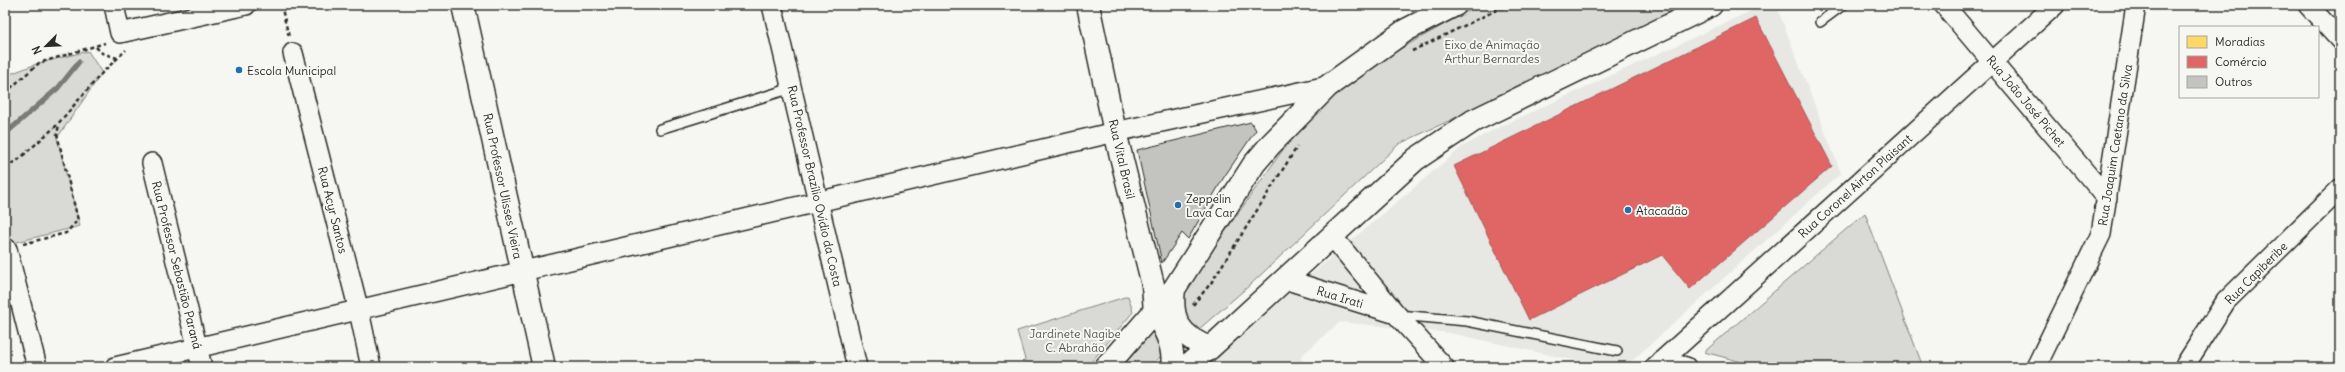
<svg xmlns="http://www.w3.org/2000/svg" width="2345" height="372" font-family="Delius,sans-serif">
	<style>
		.built { fill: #e7e7e3 }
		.green { fill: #d9d9d5; stroke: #828280 }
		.homes { fill: #ffd966; stroke: #bfa554 }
		.shops { fill: #e06666; stroke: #aa5454 }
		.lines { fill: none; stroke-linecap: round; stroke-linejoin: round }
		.stream { stroke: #7a7a78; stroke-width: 5 }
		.building { fill: #c3c3c0; stroke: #2b2b2b }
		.lane-casing { stroke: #2b2b2b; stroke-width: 12 }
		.street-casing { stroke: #2b2b2b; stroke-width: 22 }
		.secondary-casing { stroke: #2b2b2b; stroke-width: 25 }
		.primary-casing { stroke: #2b2b2b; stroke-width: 25 }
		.path { stroke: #2b2b2b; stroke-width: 2.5; stroke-dasharray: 4 3; stroke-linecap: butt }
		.lane { stroke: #f6f6f2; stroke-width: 9 }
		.street { stroke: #f6f6f2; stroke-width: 19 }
		.secondary { stroke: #f6f6f2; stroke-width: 22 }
		.primary { stroke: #f6f6f2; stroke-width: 22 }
		.poi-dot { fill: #1f6fb2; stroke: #f6f6f2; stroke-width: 1.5 }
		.labels { text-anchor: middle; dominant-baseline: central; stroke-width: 4; stroke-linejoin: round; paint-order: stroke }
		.park-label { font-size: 12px; fill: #565656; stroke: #f6f6f2 }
		.poi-label { font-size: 12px; fill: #2b2b2b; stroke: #f6f6f2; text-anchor: start }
		.street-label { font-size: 12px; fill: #2b2b2b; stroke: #f6f6f2 }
	</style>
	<rect width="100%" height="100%" fill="#f6f6f2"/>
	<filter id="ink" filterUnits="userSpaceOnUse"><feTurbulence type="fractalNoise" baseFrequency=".025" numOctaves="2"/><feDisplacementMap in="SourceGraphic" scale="8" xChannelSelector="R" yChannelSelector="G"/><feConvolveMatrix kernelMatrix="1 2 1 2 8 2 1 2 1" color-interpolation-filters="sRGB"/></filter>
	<g filter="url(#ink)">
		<!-- built -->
		<path class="built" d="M1764,5h12l65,168 -216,194h-20l-155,-34 -110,-11 -40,35 9,10h-103l76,-68 180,-152 31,-17z"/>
		<!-- green -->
		<path class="green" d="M1479,5h219l-299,139 -149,141 -59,51 -15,-35 128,-181 78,-61z
			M88,51l14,22 -45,65 23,88 -75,19v-169l34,-13z
			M1865,213l58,154h-162l-57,-15z
			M1128,296l5,16 -46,55h-60l-10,-36z
			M1152,331l12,22 -14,14h-28z"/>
		<!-- homes -->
		<path class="homes" d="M5,350l3,11h-3z"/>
		<!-- shops -->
		<path class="shops" d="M1756,18l76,148 -142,123 -28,-34 -133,65 -75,-154z"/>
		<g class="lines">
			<!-- stream -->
			<path class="stream" d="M5,134l53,-46 21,-26"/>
		</g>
		<!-- building -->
		<path class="building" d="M1251,122l5,8 -32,47 -36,62 -6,-6 -20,30 -25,-113z"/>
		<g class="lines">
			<defs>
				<path id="lane" d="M1820,22l23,-17
					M660,129l132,-41
					M1398,315l69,6 150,30"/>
				<path id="street" d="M114,5l6,28 126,-28
					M772,5l85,362
					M1944,5l163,193
					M2308,5l32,35
					M293,53l66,258 12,56
					M152,163l50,204
					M1332,236l64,78 48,53
					M7,249l30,118
					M1284,279l112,35
					M1661,361l25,6
					M115,367l1000,-235 213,-46
					M1655,367l400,-362
					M2036,367l65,-133 35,-229
					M2184,367l42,-66 114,-112"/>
				<path id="secondary" d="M463,5l81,362
					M1088,5l27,127 38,153 2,28"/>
				<path id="primary" d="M1174,289c-4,31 6,48 36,59
					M1155,313c10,16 20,34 17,54
					M1106,367l68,-78 80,-125 17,-20 57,-58 78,-56 49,-25
					M1185,367l25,-19 206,-189 57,-38 238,-116"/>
			</defs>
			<!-- lane casing -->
			<use href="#lane" class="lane-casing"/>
			<!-- street casing -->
			<use href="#street" class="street-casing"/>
			<!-- secondary casing -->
			<use href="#secondary" class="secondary-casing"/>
			<!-- primary casing -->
			<use href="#primary" class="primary-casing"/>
			<!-- path -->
			<path class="path" d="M281,5l8,32
				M96,47l6,6 15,5
				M1412,51l95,-46
				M5,93l34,-30 66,-20
				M5,167l13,-7 38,-34 46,-53 24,-23
				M23,244l43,-11 12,-13 -21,-86 2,-9
				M1193,305l18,-22 86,-136"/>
			<!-- lane -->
			<use href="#lane" class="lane"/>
			<!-- street -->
			<use href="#street" class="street"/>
			<!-- secondary -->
			<use href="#secondary" class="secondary"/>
			<!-- primary -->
			<use href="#primary" class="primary"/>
		</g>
	</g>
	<!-- markers -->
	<g class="poi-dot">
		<circle cx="239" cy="70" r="4"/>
		<circle cx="1178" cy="205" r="4"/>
		<circle cx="1628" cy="210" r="4"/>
	</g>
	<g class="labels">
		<!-- park labels -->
		<g class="park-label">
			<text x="1492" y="44">Eixo de Animação<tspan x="1492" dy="14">Arthur Bernardes</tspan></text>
			<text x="1075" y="333">Jardinete Nagibe<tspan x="1075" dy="14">C. Abrahão</tspan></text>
		</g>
		<!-- poi labels -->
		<g class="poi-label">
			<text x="247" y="70">Escola Municipal</text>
			<text x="1186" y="198">Zeppelin<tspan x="1186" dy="14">Lava Car</tspan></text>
			<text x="1636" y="210">Atacadão</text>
		</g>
		<!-- street labels -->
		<g class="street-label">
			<text transform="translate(2026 101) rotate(50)">Rua João José Pichet</text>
			<text transform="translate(2115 145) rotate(-81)">Rua Joaquim Caetano da Silva</text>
			<text transform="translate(1122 159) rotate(77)">Rua Vital Brasil</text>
			<text transform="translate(503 186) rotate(78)">Rua Professor Ulisses Vieira</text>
			<text transform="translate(815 186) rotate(77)">Rua Professor Brazílio Ovídio da Costa</text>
			<text transform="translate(1855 186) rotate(-42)">Rua Coronel Airton Plaisant</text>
			<text transform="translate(333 210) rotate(76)">Rua Acyr Santos</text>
			<text transform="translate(177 265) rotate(76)">Rua Professor Sebastião Paraná</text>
			<text transform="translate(2256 273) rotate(-45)">Rua Capiberibe</text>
			<text transform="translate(1340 297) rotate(17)">Rua Irati</text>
		</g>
	</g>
	<!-- margin -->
	<rect width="2345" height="372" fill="none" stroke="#f6f6f2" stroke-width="20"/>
	<rect x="10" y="10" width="2325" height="352" fill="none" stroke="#2b2b2b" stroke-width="1.5" filter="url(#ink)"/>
	<!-- legend -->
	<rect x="2179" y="26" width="140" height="72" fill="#f6f6f2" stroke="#a5a5a2"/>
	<rect x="2187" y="36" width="20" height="12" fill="#ffd966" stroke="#a5a5a2"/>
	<text x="2215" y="46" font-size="12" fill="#2b2b2b">Moradias</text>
	<rect x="2187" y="56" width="20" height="12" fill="#e06666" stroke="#a5a5a2"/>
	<text x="2215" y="66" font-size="12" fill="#2b2b2b">Comércio</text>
	<rect x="2187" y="76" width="20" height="12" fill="#c3c3c0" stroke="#a5a5a2"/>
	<text x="2215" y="86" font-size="12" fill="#2b2b2b">Outros</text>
	<!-- north arrow -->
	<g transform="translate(46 46) rotate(246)" stroke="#f6f6f2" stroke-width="3" paint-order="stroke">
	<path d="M0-3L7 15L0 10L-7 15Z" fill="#2b2b2b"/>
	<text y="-6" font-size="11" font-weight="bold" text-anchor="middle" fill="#2b2b2b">N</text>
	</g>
</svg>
